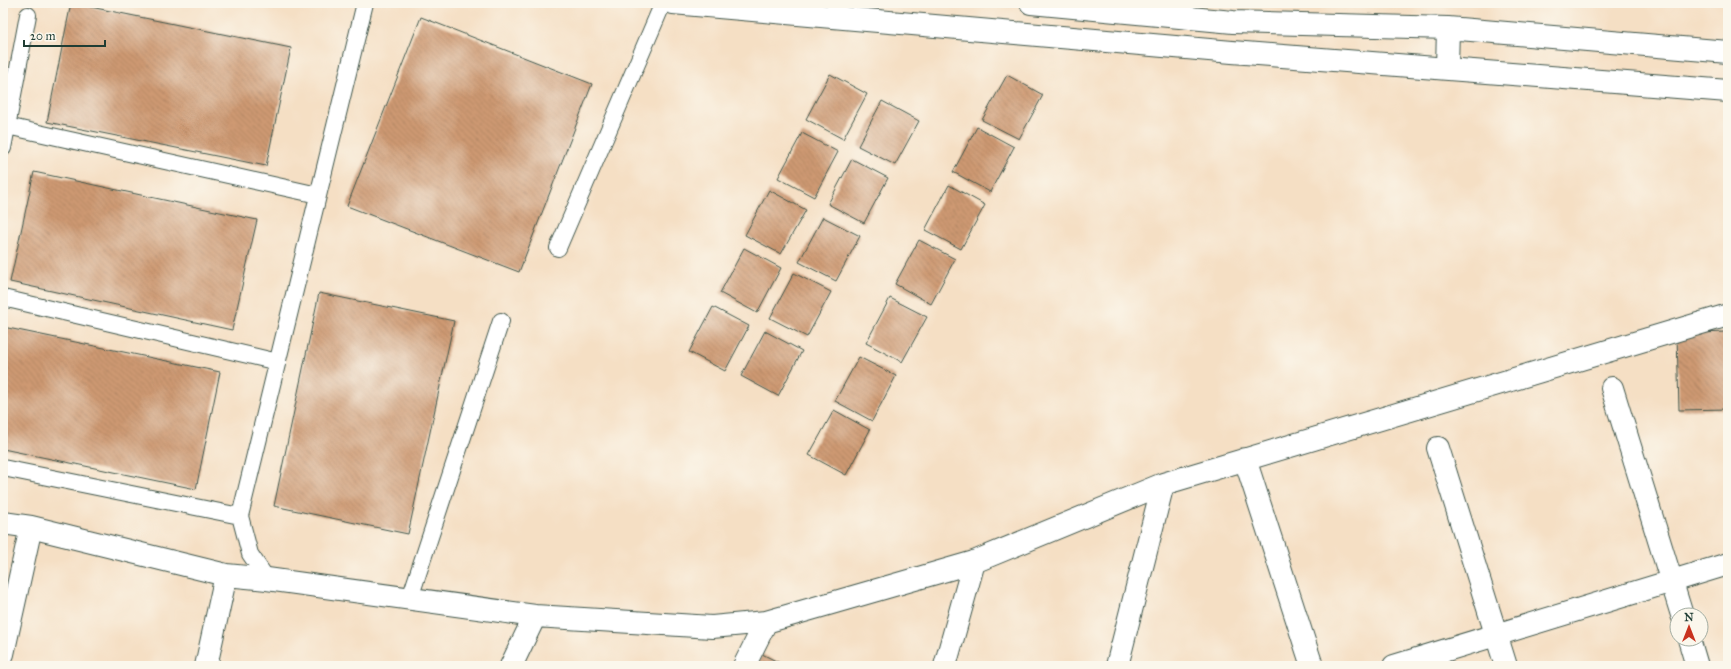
<svg xmlns="http://www.w3.org/2000/svg" width="1731" height="669" font-family="'IM FELL Great Primer',serif">
	<style>
		.building { fill: url(#building-back-hatch) }
		.lines { fill: none; stroke-linecap: round; stroke-linejoin: round }
		.service-casing { stroke: #3f554a; stroke-width: 18 }
		.minor-casing { stroke: #3f554a; stroke-width: 24 }
		.service { stroke: #fff; stroke-width: 16 }
		.minor { stroke: #fff; stroke-width: 22 }
	</style>
	<defs>
		<pattern id="building-back-hatch" width="6" height="6" patternUnits="userSpaceOnUse"><rect width="6" height="6" fill="#ce9972"/><path d="M-1 5l2 2M0 0l6 6M5-1l2 2" fill="none" stroke="#a77e5e"/></pattern>
	</defs>
	<rect width="100%" height="100%" fill="#fbf7ec"/>
	<filter id="ink" filterUnits="userSpaceOnUse"><feTurbulence type="fractalNoise" baseFrequency=".025" numOctaves="2"/><feDisplacementMap in="SourceGraphic" scale="8" xChannelSelector="R" yChannelSelector="G"/><feConvolveMatrix kernelMatrix="1 2 1 2 8 2 1 2 1" color-interpolation-filters="sRGB"/></filter>
	<filter id="wash" filterUnits="userSpaceOnUse"><feTurbulence type="fractalNoise" baseFrequency=".012" numOctaves="4" result="noise"/><feDisplacementMap in="SourceGraphic" scale="16" xChannelSelector="R" yChannelSelector="G"/><feGaussianBlur stdDeviation="0.9" result="paint"/><feColorMatrix in="noise" values="0 0 0 0 0 0 0 0 0 0 0 0 0 0 0 0 0 1.4 0 .05"/><feComposite in="paint" operator="in"/></filter>
	<g filter="url(#wash)">
		<rect width="100%" height="100%" fill="#f5dfc4"/>
		<g id="blocks">
			<!-- building -->
			<path class="building" d="M71,3l220,45 -25,118 -219,-44z
				M421,17l171,67 -73,188 -172,-66z
				M830,74l37,20 -24,45 -37,-20z
				M1007,75l36,20 -24,44 -37,-19z
				M882,101l37,20 -24,44 -37,-19z
				M977,127l37,20 -24,45 -37,-20z
				M802,133l36,19 -24,45 -36,-19z
				M852,159l36,19 -24,45 -36,-19z
				M34,172l223,48 -25,110 -222,-48z
				M949,185l36,20 -24,44 -36,-19z
				M769,190l37,20 -25,44 -36,-19z
				M823,217l37,19 -24,45 -37,-19z
				M919,240l36,19 -24,45 -36,-20z
				M744,248l37,20 -24,45 -37,-20z
				M794,273l37,19 -24,45 -37,-19z
				M319,293l135,28 -46,213 -134,-28z
				M890,298l37,19 -25,45 -36,-19z
				M713,307l36,19 -24,45 -36,-19z
				M3,327l217,45 -24,117 -193,-40z
				M765,331l37,20 -24,45 -37,-20z
				M1725,332v10h3v67l-49,1 -2,-76z
				M859,357l37,19 -24,45 -37,-20z
				M834,410l36,20 -24,45 -37,-20z
				M762,654l24,12h-30z"/>
		</g>
	</g>
	<g filter="url(#ink)">
		<use href="#blocks" fill-opacity="0" stroke="#3f554a" stroke-width="1"/>
		<g class="lines">
			<defs>
				<path id="service" d="M7,126l311,69
					M3,148l25,-133
					M558,248l105,-245
					M3,298l275,64
					M3,468l237,48
					M267,579l-17,-25 -10,-38 125,-513
					M410,598l91,-277"/>
				<path id="minor" d="M673,3l559,49 496,39
					M1031,3l202,19 215,6 280,24
					M1447,68l1,-40
					M1612,388l70,227
					M1438,448l68,218
					M1245,459l67,207
					M3,523l28,4 195,48 41,4 268,37 177,11 54,-5 208,-60 189,-78 565,-169
					M1689,639l8,27
					M3,654l28,-127
					M206,666l20,-91
					M511,666l24,-50
					M744,666l22,-44
					M945,666l29,-104
					M1117,666l46,-182
					M1394,666l334,-102"/>
			</defs>
			<!-- service casing -->
			<use href="#service" class="service-casing"/>
			<!-- minor casing -->
			<use href="#minor" class="minor-casing"/>
			<!-- service -->
			<use href="#service" class="service"/>
			<!-- minor -->
			<use href="#minor" class="minor"/>
		</g>
	</g>
	<!-- margin -->
	<rect width="1731" height="669" fill="none" stroke="#fbf7ec" stroke-width="16"/>
	<!-- north arrow -->
	<g transform="translate(1689 627)"><circle r="19" fill="#fbf7ec" stroke="#a3ada2"/>
	<path d="M0-3L7 15L0 10L-7 15Z" fill="#c8321e"/>
	<text y="-6" font-size="11" font-weight="bold" text-anchor="middle" fill="#1f3d34">N</text>
	</g>
	<!-- scale -->
	<path d="M24 40v6h81v-6" fill="none" stroke="#1f3d34" stroke-width="2"/>
	<text x="30" y="40" font-size="12" fill="#1f3d34" stroke="#fbf7ec" stroke-width="3" paint-order="stroke">20 m</text>
</svg>
